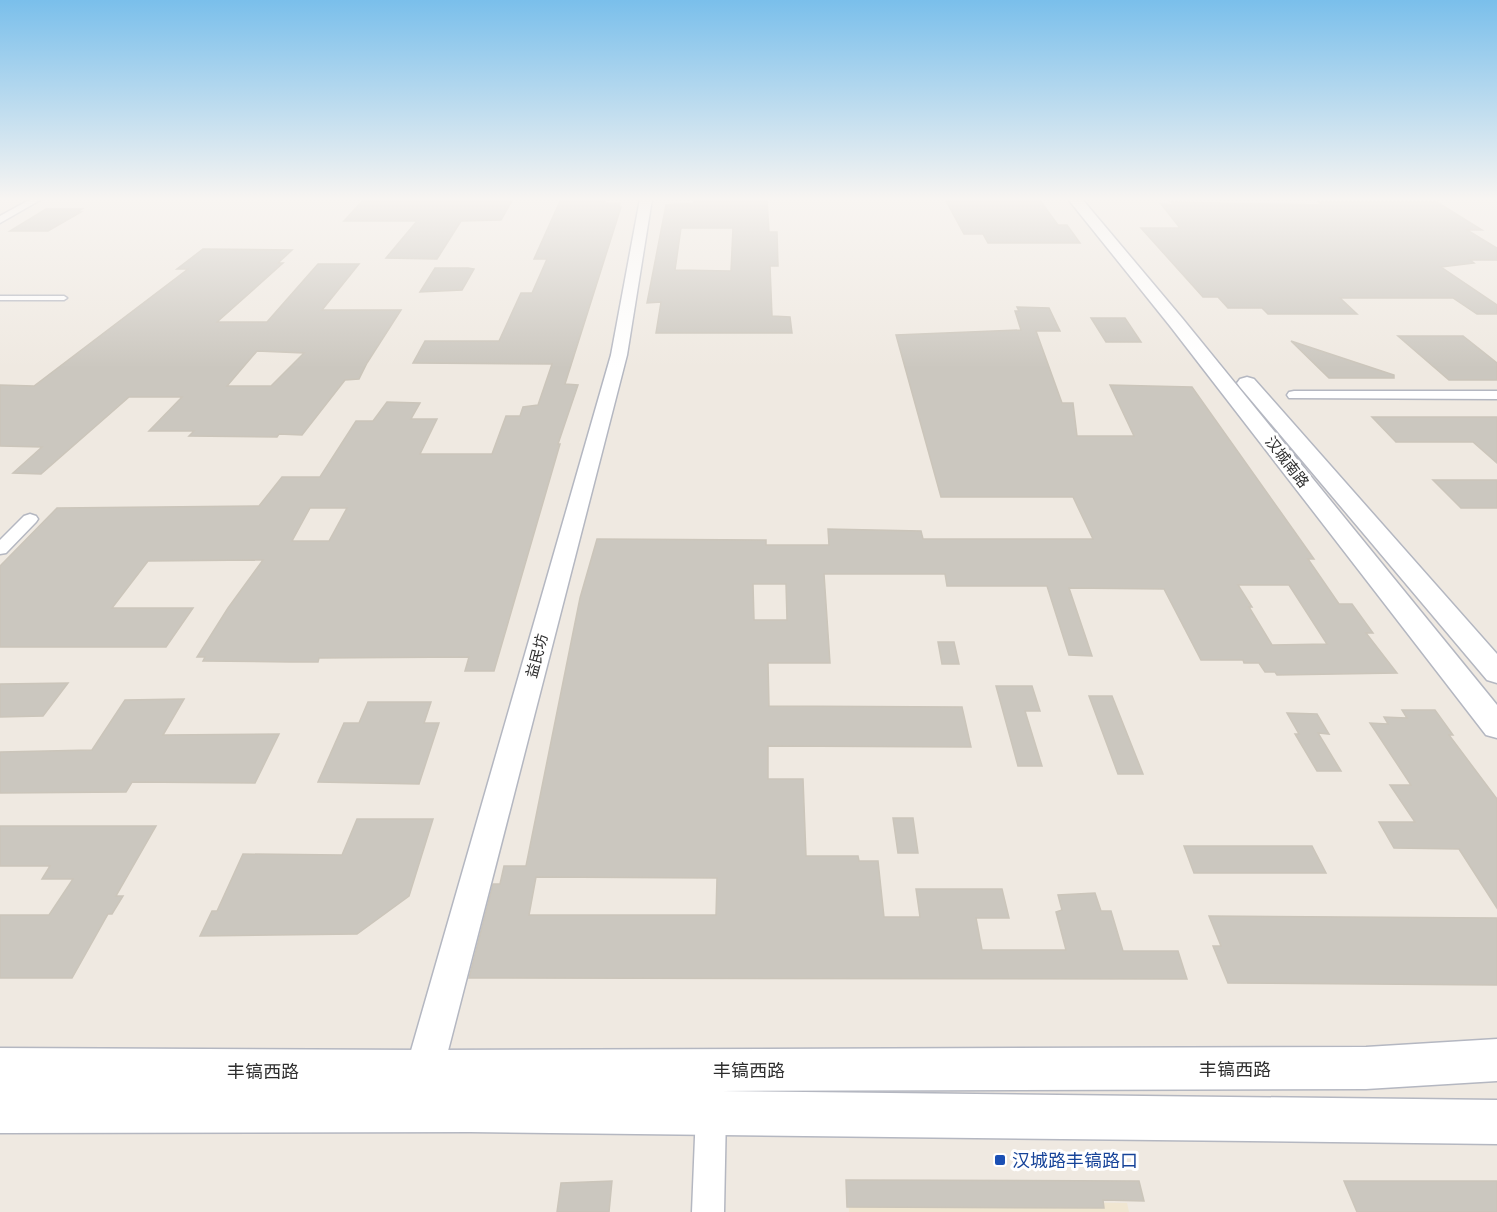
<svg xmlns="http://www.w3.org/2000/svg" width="1497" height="1212" font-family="'Work Sans','Noto Sans SC',sans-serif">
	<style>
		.education { fill: #f0e6d1 }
		.building { fill: #cbc7bf; stroke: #cbc5ba; stroke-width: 1.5; fill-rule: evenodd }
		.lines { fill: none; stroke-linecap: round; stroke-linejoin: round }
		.service-casing { stroke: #b4b7c1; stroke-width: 3 }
		.minor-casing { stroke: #b4b7c1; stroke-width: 3 }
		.tertiary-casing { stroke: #b4b7c1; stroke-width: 3 }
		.secondary-casing { stroke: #b4b7c1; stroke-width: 3 }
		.service { fill: #fff; fill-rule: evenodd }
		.minor { fill: #fff; fill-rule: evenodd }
		.tertiary { fill: #fff; fill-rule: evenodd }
		.secondary { fill: #fff; fill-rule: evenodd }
		.transit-dot { fill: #1a4fb4; stroke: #fff; stroke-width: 2 }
		.labels { text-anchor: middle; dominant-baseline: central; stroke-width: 6; stroke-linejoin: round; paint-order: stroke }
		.street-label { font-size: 15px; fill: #2e2e2e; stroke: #fff }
		.near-street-label { font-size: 18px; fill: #2e2e2e; stroke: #fff }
		.near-transit-label { font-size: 18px; fill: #164399; stroke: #fff; text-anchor: start }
	</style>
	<rect width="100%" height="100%" fill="#efe9e1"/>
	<!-- education -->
	<path class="education" d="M848,1199l279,4 2,9h-280z"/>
	<!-- building -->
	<path class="building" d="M364,199h149l-12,21 -40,1 -24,38 -51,-1 31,-37h-73z
		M561,199h45l-2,4h16l-1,4h2l-56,177 13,1 -20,59h2l-66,227h-29l4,-14 -150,1 -1,4h-28l-87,-1 2,-4h-8l31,-49 35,-48 -115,1 -36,47h81l-27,39h-166v-81l57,-58 202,-2 23,-29h38l36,-56h17l14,-19 33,1 -9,16h26l-17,35h72l14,-38h14l3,-9 15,-2 14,-41 -139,-1 12,-22h74l22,-48h11l15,-34h-13zM310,508h37l-18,33h-37z
		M694,199h73l2,33h8l1,34h-8l2,50 18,1 2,16h-136l5,-31 -14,1 19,-98 28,-2zM681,228h52l-2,43 -56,-1z
		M945,199h94l19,26h9l13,18h-92l-5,-9h-19z
		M1171,202l151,3 -4,-3h119l45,28h-15l30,18v12h-27l4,3 -33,4 56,38v9h-20l-24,-16h-113l17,16h-89l-6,-6h-34l-10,-11h-15l-62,-69h39l-19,-24 13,1z
		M46,209h36l-5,3h4l-33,19h-38z
		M203,249l89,1 -14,13h5l-66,59h50l51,-58h41l-37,46h79l-34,53 -8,16 -14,1 -43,55 -23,-1 -2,3 -88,-1 5,-5h-45l33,-34h-53l-88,77 -28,-1 29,-26 -42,-1v-61l34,1 154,-117h-11zM257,351l47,2 -33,33h-44z
		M435,268h33l6,1 -12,21 -42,2z
		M1017,307l32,1 11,23h-24l26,72h11l4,33h57l-24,-51 82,2 122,172h-6l31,45h13l21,29h-7l31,40 -120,2 -2,-3h-10l-6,-9h-15l-1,-3h-42l-37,-71 -95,-1 23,68 -23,-1 -22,-69h-100l-2,-12h-121l6,89h-62l1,43 193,1 9,40 -203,-1v33h35l3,77h52l1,5h19l6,56h36l-4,-28h86l7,29h-33l6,32h84l-10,-38 6,-2 -4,-15 37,-2 6,18h10l12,40h55l9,28 -718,-1 24,-94h7l4,-18h22l54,-268 17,-59 169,1v5h63l-1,-16 93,2 2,8h170l-20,-42h-132l-45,-162 125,-5 -6,-19h4zM753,584h33l1,36h-33zM1238,585h51l38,59 -55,1 -23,-38h3zM536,877l181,1 -1,37h-187z
		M1091,318h34l16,24h-35z
		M1398,336h65l34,27v17h-48z
		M1291,341l103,34v3h-65z
		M1372,417h125v46l-24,-21h-77z
		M1433,480h64v28h-36z
		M938,642h16l5,22h-17z
		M68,683l-25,33 -43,1v-33z
		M996,686h36l8,25h-15l17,55h-24z
		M1089,696h23l31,78h-25z
		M184,699l-21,36 116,-1 -24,49 -123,-1 -6,10 -126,1v-41l92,-2 33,-50z
		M368,702h63l-7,21h15l-20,61 -101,-2 26,-59h15z
		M1402,710h33l18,25h-4l48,64v109l-38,-59 -65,-1 -15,-26h36l-25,-37h21l-41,-62 18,1 -4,-7 23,1z
		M1287,713l30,1 12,20 -11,-1 23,38h-24l-22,-37h4z
		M893,818h20l5,35h-20z
		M357,819h76l-24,77 -52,38 -157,2 12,-25h5l26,-57 99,1z
		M0,826h156l-40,70h7l-11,18h-4l-36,64h-72v-63h49l24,-36h-31l8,-13h-50z
		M1184,846h128l14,27h-132z
		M1209,916l288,2v67l-269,-2 -15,-37h8z
		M846,1180l293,1 5,20 -41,-1 1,8 -257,-1z
		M612,1181l-3,31h-52l4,-29z
		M1344,1181h153v31h-140z"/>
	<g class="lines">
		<defs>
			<path id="service" d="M0,296h64l3,2 -3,2h-64z"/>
			<path id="minor" d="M31,199h11l-42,24v-7z
				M1294,391h203v8l-208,-1 -2,-3 2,-3z
				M30,514l6,2 2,3 -2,3 -30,31 -6,1v-14l24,-24z
				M711,1097l10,5 5,10 -2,100h-32l4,-100 5,-10z"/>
			<path id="tertiary" d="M640,199h12l-25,156 -187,727 -6,13 -13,6 -13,-6 -6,-13 209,-727z"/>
			<path id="secondary" d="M1068,199h14l100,119 315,387v33l-11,-3 -316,-409z
				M1247,377l7,2 243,275v29l-10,-3 -247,-293 -3,-4 3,-4z
				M1497,1039v42l-131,8 -645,2 776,9v44l-1027,-12 -470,1v-85l425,2 941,-3z"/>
		</defs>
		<!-- service casing -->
		<use href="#service" class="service-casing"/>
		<!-- minor casing -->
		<use href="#minor" class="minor-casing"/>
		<!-- tertiary casing -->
		<use href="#tertiary" class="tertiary-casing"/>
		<!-- secondary casing -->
		<use href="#secondary" class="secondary-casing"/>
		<!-- service -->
		<use href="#service" class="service"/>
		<!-- minor -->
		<use href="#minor" class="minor"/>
		<!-- tertiary -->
		<use href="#tertiary" class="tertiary"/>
		<!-- secondary -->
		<use href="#secondary" class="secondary"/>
	</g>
	<!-- sky -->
	<linearGradient id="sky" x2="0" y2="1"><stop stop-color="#7abfeb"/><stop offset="0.54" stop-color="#f8f5f2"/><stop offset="1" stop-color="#f8f5f2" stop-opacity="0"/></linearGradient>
	<rect width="1497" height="368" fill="url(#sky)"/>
	<!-- markers -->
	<rect class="transit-dot" x="994" y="1154" width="12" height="12" rx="3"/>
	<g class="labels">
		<!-- street labels -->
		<g class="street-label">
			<text transform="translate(1287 462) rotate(52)">汉城南路</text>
			<text transform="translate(537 656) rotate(-75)">益民坊</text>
		</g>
		<!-- near-street labels -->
		<g class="near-street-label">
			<text x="1235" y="1069">丰镐西路</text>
			<text x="749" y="1070">丰镐西路</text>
			<text x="263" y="1071">丰镐西路</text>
		</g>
		<!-- near-transit labels -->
		<g class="near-transit-label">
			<text x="1012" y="1160">汉城路丰镐路口</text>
		</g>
	</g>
</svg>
